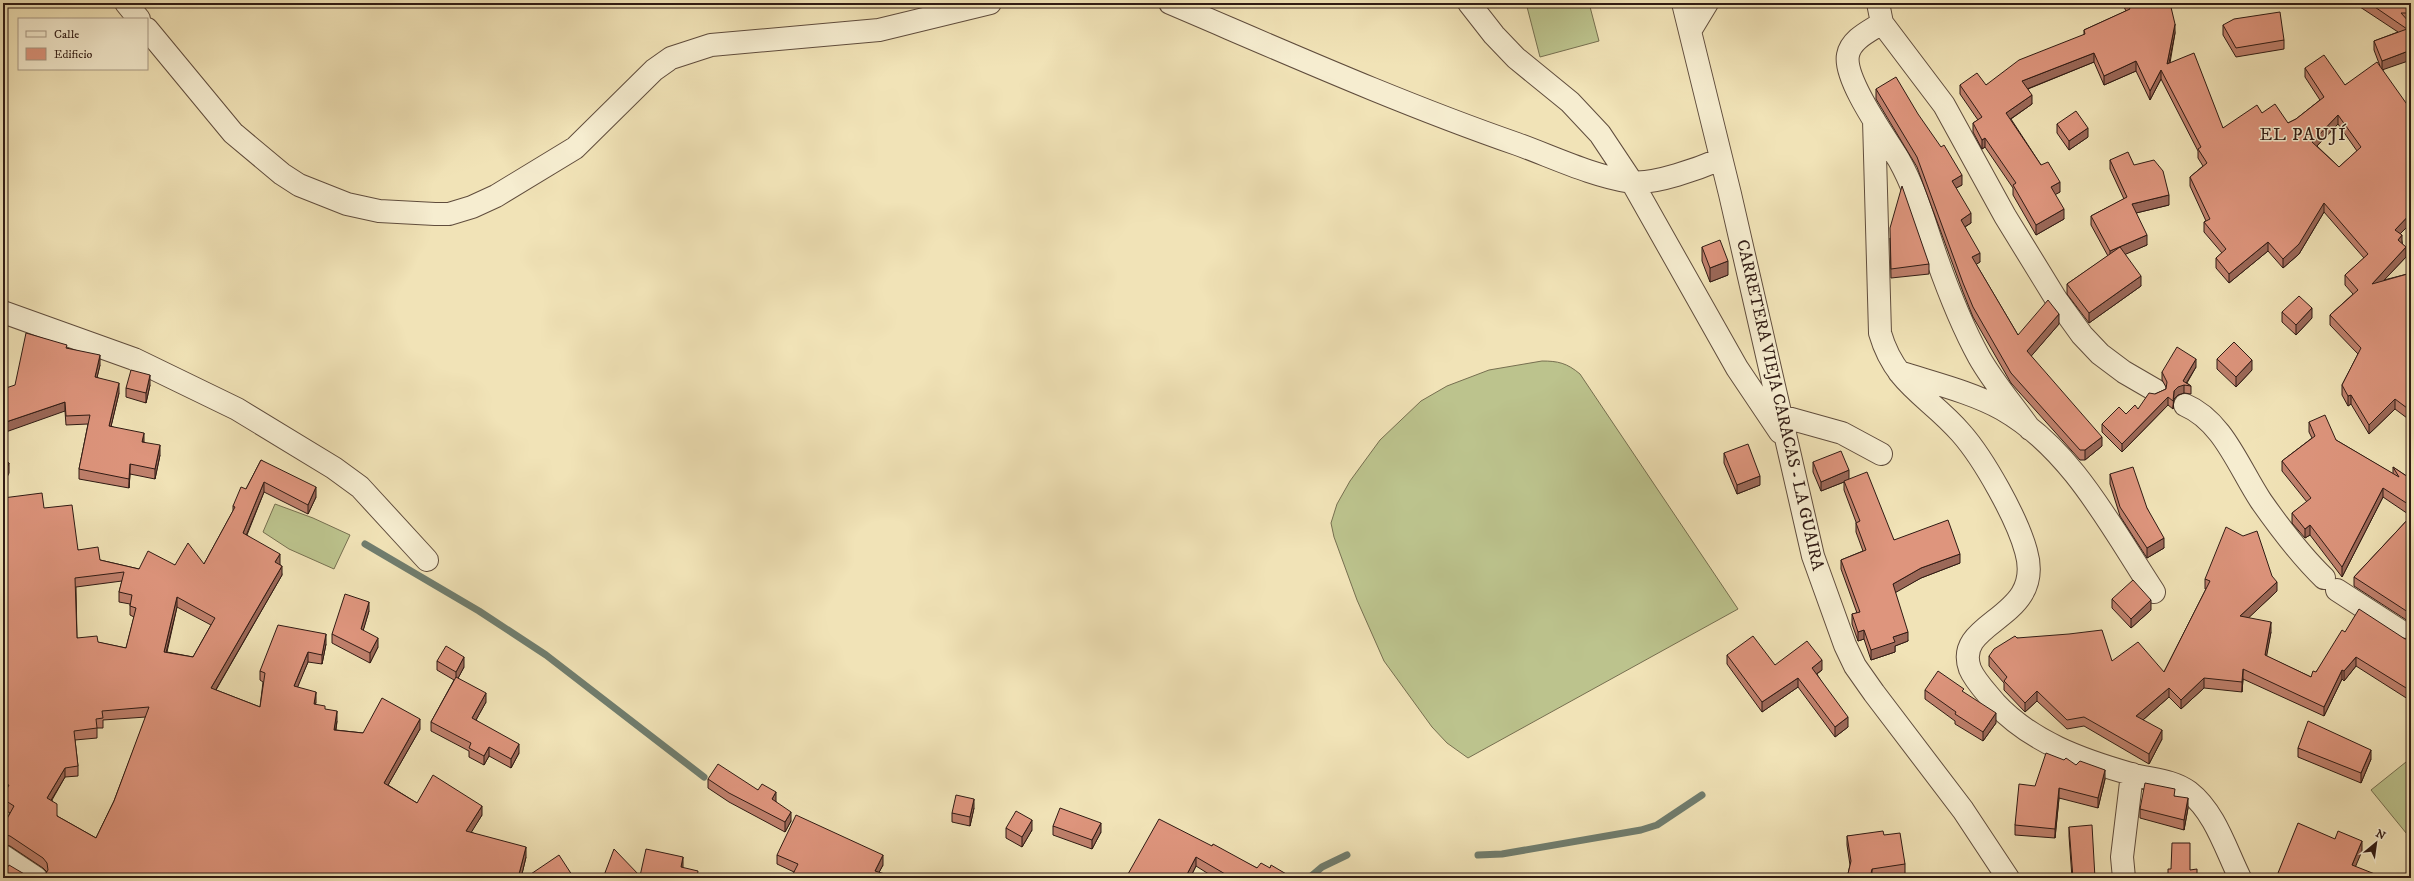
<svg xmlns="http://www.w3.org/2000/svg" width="2414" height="881" font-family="'IM FELL DW Pica',serif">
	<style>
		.pitch { fill: #bcc38d; stroke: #766f50 }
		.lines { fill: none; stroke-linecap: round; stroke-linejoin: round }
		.stream { stroke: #707d6e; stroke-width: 7 }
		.street-casing { stroke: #604d3d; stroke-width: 24 }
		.street { stroke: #f6edd0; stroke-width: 22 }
		.wall { fill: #bf806c; stroke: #301b14; fill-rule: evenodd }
		.shaded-wall { fill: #9b6858; stroke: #301b14 }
		.building { fill: #de957d; stroke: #301b14; fill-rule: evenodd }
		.labels { text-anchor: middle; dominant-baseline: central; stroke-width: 3; stroke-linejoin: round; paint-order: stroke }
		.street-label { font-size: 17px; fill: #301b14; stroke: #f6edd0 }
		.neighbourhood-label { font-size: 18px; letter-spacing: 1px; fill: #301b14; stroke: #f6edd0 }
	</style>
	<rect width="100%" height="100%" fill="#f1e3b7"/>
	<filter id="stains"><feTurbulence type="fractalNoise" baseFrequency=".005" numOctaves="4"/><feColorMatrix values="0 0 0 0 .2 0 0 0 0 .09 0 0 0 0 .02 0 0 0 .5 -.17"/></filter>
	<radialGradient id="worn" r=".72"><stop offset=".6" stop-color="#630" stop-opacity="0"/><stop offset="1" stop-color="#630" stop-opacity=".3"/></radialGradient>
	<!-- pitch -->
	<path class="pitch" d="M1526,3h63l10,38 -59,16z
		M1542,361c16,0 25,2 38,13l158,235 -270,149 -21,-15 -15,-16 -48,-66 -27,-61 -23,-63 -3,-14 6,-19 13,-23 30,-41 41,-39 26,-15 42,-16z
		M275,504l38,14 37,17 -16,34 -45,-20 -26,-17z
		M2406,762l5,6v71l-40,-49z"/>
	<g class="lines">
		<!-- stream -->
		<path class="stream" d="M365,544l114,67 67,44 158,122
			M1478,855l24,-1 139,-24 16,-5 45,-30
			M1309,878l13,-11 25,-12"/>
		<defs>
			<path id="street" d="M126,3l13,16
				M1170,3c115,49 229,100 347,141 36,13 75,32 114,38 23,3 69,-14 90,-23
				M1469,3l25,32 22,23 54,44 30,32 32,48 105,186 43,64
				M1683,3l47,191 83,362 32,89 10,21 19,27 89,117 45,68
				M1878,3l4,20 62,82 61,111 51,83 26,36 18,19 24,18 31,18
				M1882,23c-12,8 -31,16 -34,32 -5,24 38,83 51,105 18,32 26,66 38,99 12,34 25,67 42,98 14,25 34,48 51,72
				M147,29l86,104 49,41 17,11 48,19 32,7 56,3h14l23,-7 24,-11 79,-48 79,-78 17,-12 40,-13 168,-15 111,-27
				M1690,31l17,-28
				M1874,120l6,213c15,52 49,63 81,100 23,26 56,85 65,118 20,69 -74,69 -56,118 5,12 17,24 25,34 36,39 87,57 136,71 20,6 40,5 58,18 26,20 37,58 51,86
				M3,312l131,47 103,50 97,59 26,19 67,73
				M1899,372c34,11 72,20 103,37 70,40 109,118 152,183
				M2185,405c38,16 54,63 76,96 19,27 39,54 63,77
				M1781,416l61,17 39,21
				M2337,590l74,48
				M3,856l33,22
				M2124,878l-2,-21 10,-83"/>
		</defs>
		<!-- street casing -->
		<use href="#street" class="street-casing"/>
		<!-- street -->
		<use href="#street" class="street"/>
	</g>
	<!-- wall -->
	<path class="wall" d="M2122,3h48l5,30 -5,30 53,65 39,-15 26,10 8,-4 24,-19 -15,-23v-9l40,17 35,-19 -6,-16v-9l24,-9 -44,-29h57v20l-1,-1 1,2 -28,46 17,164 6,23 -22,23 27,-7v148l-16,-12 -26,25 -18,-30 -3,2 -6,-11v-10l16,-31 -28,-29v-10l23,-21 -8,-9v-10l19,-17 -40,-46 -25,42 -16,14 -15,-17 -39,32 -13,-15v-10l6,-5 -18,-21v-10l2,-1 -16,-35v-9l13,-11 -5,-8v-7l-37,-72 -11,21 -14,-29 -32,14 -10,-23 -66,27 4,15 -21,15 30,46 19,27 -5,2 9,25 -28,16 -23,-40v-7l-28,-41 -3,2 -9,-17v-9l5,-3 -18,-26v-9h26l98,-50v-5l42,-19zM2338,124l19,27 -18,16 -22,-21z
		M2324,3h8l-4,4z
		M2223,25l61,15v9l-48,8 -13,-22z
		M1876,89l86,96 -6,3 15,35 -6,4 15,35 -4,2 42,71 41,-11 -28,32 71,90 -17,14h-5l-69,-77 -38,-66 -10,-25 -46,-125 -41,-68z
		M2057,124l31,13 -19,13 -12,-17z
		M2110,160l24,5 35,40 -33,8 11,32 -22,9 16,32 -52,37 -22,-29v-10l41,-28 -17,-31v-9l33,-17 -14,-30z
		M1890,238l39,26v10l-38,4z
		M1702,247l26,28 -18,7 -8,-21z
		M2282,312l30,6 -16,17 -14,-13z
		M67,348l33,17 -3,12 22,16 -8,33 33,16 16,13 -5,24 -25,-5 -1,14 -50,-9v-10l9,-45 -22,1 -1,-14 -50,-26z
		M2217,359l35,11 -16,17 -19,-18z
		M2196,367l-9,16 4,3v8l-7,-1 -6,2 -4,4 -1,10 -5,-4 -46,47 -20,-20v-8l36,-15 17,-15 11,-5v-2l-4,-7v-8z
		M150,385l-4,18 -20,-6v-9z
		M2309,422l27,18 57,34v-7l18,12v144l-57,-37v-9l57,-61 -28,-19 -41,80 -32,-42 -5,3 -13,-15v-10l15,-11 -25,-31v-10l30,-23 -3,-6z
		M1724,453l36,32 -23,9 -13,-31z
		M261,460l55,37 -8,17 -44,-22 -17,43 33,29 2,11 -66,115 44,17 3,-25 -3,-2v-9l66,-27 -4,20 -14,-2 -11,25 19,15 -1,2 10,6 12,11 -1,9 27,3 57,-4 -32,56 29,18 65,12 -11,17 55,25 -5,21h-478l4,-6 -4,-4 -33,-22 -7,-2v-18l7,-13 -7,-4v-13l1,-2h-1v-296l41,10 34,42 22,10 39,9 36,-4 29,-1 29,-53v-5l13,-17zM122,581l-3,11v10l11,2v11l4,2 -8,31 -49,-10 -1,-51zM177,607l34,18 -18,32 -26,-5zM146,717l-32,84 -18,37 -39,-22 -5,-16 13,-23 13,-1v-10l-3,-26 22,-2v-10h6v-8z
		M1813,462l36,17 45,61 66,23 -39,15 -26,14 13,49 -13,5v6l-24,8 -7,-21 -6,2 -6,-17v-10l5,-1 -16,-44v-9l22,-9 -7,-19v-10l-12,-32v-8l-23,9 -8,-19z
		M2110,474l37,34 17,40 -17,10 -27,-42 -10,-32z
		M2205,579l72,12 -29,27 23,14 -5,24 45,21 5,-5 29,-40 66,7v62l-55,-35 -12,15 -2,-2 -18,37 -81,-37 -1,13 -38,-4 -23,21 -12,-12 -26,23 19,19 -13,25 -65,-38 -17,3 -30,-28 -12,11 -21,-22v-7l-15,-17v-10l28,-18 95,23 52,11 42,-83h-1z
		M2112,599l39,11 -20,18 -19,-20z
		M369,611l-6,19 15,17 -8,16 -38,-20v-9z
		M1727,655l48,10 47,5 -5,4 31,53 -13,10 -37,-50 -36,25 -35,-48z
		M437,661l27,6 -6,11 28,24 -10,18 43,33 -8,15 -22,-12 -5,9 -15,-8v-6l-38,-20v-9l23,-42 -17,-10z
		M1925,690l39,3 32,30 -13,18 -28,-17v-3l-30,-22z
		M2298,748l73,11 -10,24 -63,-26z
		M2076,765l29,14 -7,29 -39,-10 -4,40 -40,-3v-10l20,-39z
		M708,779l50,11 18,11v1l15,19 -6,11 -56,-30 -21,-14z
		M2175,796l13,12 -4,22 -44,-12v-9z
		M974,808l-4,18 -18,-4v-9z
		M1053,826l48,6 -9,17 -39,-14z
		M2069,827l26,51h-23l-3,-42z
		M1006,828l26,2 -10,17 -16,-9z
		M1884,835l21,29v10l-31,4h-27l3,-13 -3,-20v-9z
		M1212,846l45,22h13l23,10h-78l-19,-12 -6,12h-62v-4z
		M777,855l106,10 -4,7h-85l-17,-8z"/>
	<!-- shaded-wall -->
	<path class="shaded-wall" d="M2328,3h4l-4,4z
		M2175,24v9l-8,40v-9z
		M2411,50v10l-29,10v-9z
		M2094,53v9l-72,29v-10z
		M2136,61v10l-32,14v-9z
		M2161,70v9l-11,21v-9z
		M2032,95v9l-26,18v-9z
		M2338,115v9l-26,27v-9z
		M2088,128v9l-19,13v-9z
		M1985,138v9l-3,2v-9z
		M1962,175v10l-10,5v-9z
		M2060,182v10l-9,5v-10z
		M2169,195v10l-37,9v-10z
		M2324,203v9l-25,42 -16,14v-9z
		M2064,209v10l-28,16v-10z
		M1971,213v10l-10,6v-9z
		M2411,213v10l-16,16v-9z
		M2147,235v10l-37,16v-10z
		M2402,235v10l-4,-5z
		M2268,242v9l-39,32v-9z
		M2406,247v10l-34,36v-9z
		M1980,253v9l-8,5v-10z
		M1728,261v14l-18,7v-14z
		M2141,276v10l-52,37v-10z
		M2312,308v10l-16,17v-10z
		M2059,314v10l-32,37v-10z
		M100,355v10l-5,21v-9z
		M2196,359v8l-11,18h-1v8l-6,2 -4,4 -1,10 1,-18 9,-10z
		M2252,360v10l-16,17v-10z
		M150,375v10l-4,18v-10z
		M119,383v10l-10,42v-9z
		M2351,395v9l-3,2v-10z
		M2168,397v8l-46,47v-8z
		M2395,399v10l-26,25v-9z
		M65,402v9l-62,22v-10z
		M144,433v9h-2z
		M2102,437v9l-17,14v-10z
		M160,445v10l-5,24v-10z
		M9,463v10l-6,13v-10z
		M130,464v10l-1,14v-9z
		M1849,470v10l-28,11v-9z
		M1760,476v9l-23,9v-9z
		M264,482v10l-21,51v-10z
		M316,487v10l-8,17v-9z
		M2383,488v9l-41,80v-10z
		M2310,525v10l-5,3v-9z
		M2164,538v10l-17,10v-10z
		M280,554v10l-5,8v-10z
		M1960,554v9l-39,15 -28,16v-10l28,-16z
		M282,566v9l-71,123v-10z
		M2277,582v9l-37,35v-10z
		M177,597v10l-13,54v-9z
		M2151,600v10l-20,18v-9z
		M369,602v9l-8,27v-9z
		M2271,622v10l-6,33v-10z
		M1864,630v9l-6,2v-9z
		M1908,632v9l-13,5v6l-24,8v-10l22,-13z
		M326,634v10l-4,20v-9z
		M378,638v9l-8,16v-10z
		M308,652v10l-14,34v-10z
		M464,657v10l-8,15v-10z
		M2356,657v9l-12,15v-10z
		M1822,660v10l-10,7v-9z
		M2243,669v10l-1,13v-10z
		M2342,670v9l-18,37v-9z
		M1798,678v9l-36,25v-10z
		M2204,678v10l-23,21v-9z
		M2169,688v9l-33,29v-10z
		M2037,691v10l-12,11v-9z
		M316,692v10l-2,11v-9z
		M486,693v9l-14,25v-9z
		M337,711v10l-3,18v-9z
		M1996,713v10l-13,18v-9z
		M1848,717v10l-13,10v-10z
		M420,719v10l-36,63v-9z
		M2162,730v9l-13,25v-10z
		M519,744v9l-8,15v-9z
		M489,747v9l-5,9v-9z
		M2371,750v9l-10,24v-10z
		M65,768v9l-18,30v-9z
		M2105,770v9l-7,29v-10z
		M2059,788v10l-4,40v-9z
		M776,792v9l-4,8v-10z
		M2188,798v10l-4,22v-10z
		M974,799v9l-4,18v-9z
		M482,806v9l-16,26v-10z
		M791,812v9l-6,11v-10z
		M1032,820v10l-10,17v-10z
		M1101,823v9l-9,17v-9z
		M2362,841v10l-10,24v-10z
		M526,847v10l-5,21h-3z
		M883,855v10l-7,13 -1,-7z
		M683,857v10l-2,9v-9z
		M1196,857v9l-6,12h-5z
		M1872,869v9h-2z"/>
	<!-- building -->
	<path class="building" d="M2127,3h43l5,21 -8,40 27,-11 29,75 34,-23 5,8 13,-9 13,19 8,-4 28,-22 -19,-29 19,-13 21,30 32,-23 34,48v103l-16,17 7,5 -4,5 8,7 -34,37 39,-11v138l-16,-12 -26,26 -18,-30 -3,1 -6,-11 19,-37 -31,-33 28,-25 -13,-15 23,-21 -44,-51 -25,41 -16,15 -15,-17 -39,32 -13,-16 10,-9 -22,-27 6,-3 -20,-42 17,-14 -9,-14 3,-2 -40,-77 -11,21 -14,-30 -32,15 -10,-23 -72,28 10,14 -26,18 35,52 7,-3 12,20 -9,5 13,22 -28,16 -23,-40 3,-2 -31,-45 -3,2 -9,-17 9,-6 -22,-32 17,-12 9,12 33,-25 66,-26 -1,-4 46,-21zM2338,115l23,32 -22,20 -27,-25z
		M2369,3h42v10h-10l10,11v26l-29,11 -8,-20 33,-12z
		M2280,12l4,28 -48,8 -13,-23 11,-6z
		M1896,77l22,37 23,33 3,-2 18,30 -10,6 19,32 -10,7 19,33 -8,4 46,78 30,-35 11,14 -32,37 75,86 -17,13h-5l-69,-77 -38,-66 -10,-24 -46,-126 -41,-68z
		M2076,111l12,17 -19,13 -12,-17z
		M2128,152l6,13 20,-5 9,11 6,24 -37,9 15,31 -37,16 -19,-35 36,-19 -17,-37z
		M1902,186l27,78 -38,5 -1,-41z
		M1720,240l8,21 -18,7 -8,-21z
		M2120,247l21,29 -52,37 -22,-29z
		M2299,296l13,12 -16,17 -14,-13z
		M26,333l41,12 -1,3 34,7 -5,22 24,6 -10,43 35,7 -2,9 18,3 -5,24 -25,-5 -1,15 -50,-10 11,-54 -24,1 -1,-14 -62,21v-34l12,-4z
		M2234,342l18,18 -16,17 -19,-18z
		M2177,347l19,12 -13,22 8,5 -7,-1 -6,2 -4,4 -1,10 -5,-4 -46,47 -20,-20 17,-17 7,7 9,-9 3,4 11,-16 6,1 11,-5 1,-7 -5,-10z
		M131,370l19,5 -4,18 -20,-5z
		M2325,415l11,25 63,37 -6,-10 18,12v27l-28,-18 -41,79 -32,-42 -5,4 -13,-16 19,-15 -29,-37 33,-25 -6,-14z
		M1748,444l12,32 -23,9 -13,-32z
		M1841,451l8,19 -28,12 -8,-20z
		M3,458l6,5 -6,13z
		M261,460l55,27 -8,18 -44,-23 -21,51 37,21 -5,8 7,4 -71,122 49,19 5,-34 -5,-2 18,-46 48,9 -4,21 -14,-3 -14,34 22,6 -2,12 11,2v3l12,2 -3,19 29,3 19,-35 38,21 -36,64 33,20 16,-28 49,31 -16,25 60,16 -8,31h-24l-12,-3 -2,3h-437l5,-8 -1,-7 -4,-5 -33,-22 -7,-2v-8l11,-20 -11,-7v-3l6,-11 -6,-1v-286l39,-5 2,15 28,-3 6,45 20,-3 2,13 39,9 9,-18 27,14 13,-22 16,21 31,-57 -2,-1 8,-19 5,2zM124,572l-5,20 13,3 -2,11 6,2 -10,40 -28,-6 -1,-6 -20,2 -2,-60zM177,597l38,21 -22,39 -29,-5zM149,707l-35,94 -18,37 -39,-22v-12l-10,-6 18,-30 13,-2 -4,-35 23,-3 -1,-9 7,-1 -1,-7z
		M2133,467l14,41 17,30 -17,10 -27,-41 -10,-33z
		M1867,472l27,68 54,-20 12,34 -39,14 -28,16 15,48 -15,5 2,5 -24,8 -7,-20 -6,2 -6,-18 8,-2 -19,-52 25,-10 -10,-27 4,-2 -16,-40z
		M2411,516v98l-57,-37z
		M2226,527l17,9 14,-5 15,45 5,6 -37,34 31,6 -6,33 46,22 2,-6 3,1 26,-42 3,2 14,-23 46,30h6v52l-55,-34 -12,14 -2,-1 -18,37 -81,-38 -1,13 -38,-4 -23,22 -12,-12 -33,28 26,14 -13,24 -65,-37 -17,3 -30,-29 -12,12 -21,-22 3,-4 -18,-21 5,-7 21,-13 2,2 52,-4 33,-4 10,31 26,-19 26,30 46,-91 -5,-2z
		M2133,580l18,20 -20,19 -19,-20z
		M345,594l24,8 -8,27 17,9 -8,15 -38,-19z
		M1753,636l22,29 32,-24 15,19 -10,8 36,49 -13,10 -37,-49 -36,24 -35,-47z
		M446,646l18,11 -8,15 -19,-11z
		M1938,671l26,18 -2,2 34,22 -13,19 -28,-18 1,-2 -31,-22z
		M456,677l30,16 -14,25 47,26 -8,15 -22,-12 -5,9 -15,-8 2,-5 -40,-21z
		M2308,721l63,29 -10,23 -63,-25z
		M2046,753l18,7 2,-2 10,7 4,-4 25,9 -7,28 -39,-10 -4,41 -40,-4 4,-41 16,2z
		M718,764l40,26 4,-6 14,8 -4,7 19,13 -6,10 -56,-29 -21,-14z
		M2145,783l30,6 -1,7 14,2 -4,22 -44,-11z
		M956,795l18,4 -4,18 -18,-4z
		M1060,808l41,15 -9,17 -39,-14z
		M1016,811l16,9 -10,17 -16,-9z
		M796,815l87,40 -8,16 23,7h-107l7,-14 -21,-9z
		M1159,819l53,27 1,-2 44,24 4,-5 9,5 1,-3 22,13h-61l-36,-21 -11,21h-50l-7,-4z
		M2298,823l37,16 3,-8 24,10 -10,24 33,13h-109z
		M2092,825l3,53h-22l-4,-51z
		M1883,831l1,4 16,-2 5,31 -33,5 -2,9h-23l4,-17 -4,-25z
		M2172,843h18v27l7,-1v9h-29v-9h3z
		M614,849l26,27 6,-27 37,8 -2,10 17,4 -1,7h-94z
		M559,855l15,23h-49z
		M9,865l22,13h-28v-4z"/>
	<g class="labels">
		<!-- street labels -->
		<g class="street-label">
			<text transform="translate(1780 405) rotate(77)">CARRETERA VIEJA CARACAS - LA GUAIRA</text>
		</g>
		<!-- neighbourhood labels -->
		<g class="neighbourhood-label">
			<text x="2303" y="135">EL PAUJÍ</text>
		</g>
	</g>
	<!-- margin -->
	<rect width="2414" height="881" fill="none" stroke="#f1e3b7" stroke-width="16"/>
	<rect x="4" y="4" width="2406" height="873" fill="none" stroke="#301b14" stroke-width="2"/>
	<rect x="8" y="8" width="2398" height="865" fill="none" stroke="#301b14"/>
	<!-- legend -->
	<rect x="18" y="18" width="130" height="52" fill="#f6edd0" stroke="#a79985"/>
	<rect x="26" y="31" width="20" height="6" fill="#f6edd0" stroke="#a79985"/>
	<text x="54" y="38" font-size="12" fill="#301b14">Calle</text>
	<rect x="26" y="48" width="20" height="12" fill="#de957d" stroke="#a79985"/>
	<text x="54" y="58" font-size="12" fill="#301b14">Edificio</text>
	<!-- north arrow -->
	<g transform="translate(2376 843) rotate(29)" stroke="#f6edd0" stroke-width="3" paint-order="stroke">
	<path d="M0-3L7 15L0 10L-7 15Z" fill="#301b14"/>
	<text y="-6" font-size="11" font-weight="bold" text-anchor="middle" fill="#301b14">N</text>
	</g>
	<rect width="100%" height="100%" filter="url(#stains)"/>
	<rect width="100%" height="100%" fill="url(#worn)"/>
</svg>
